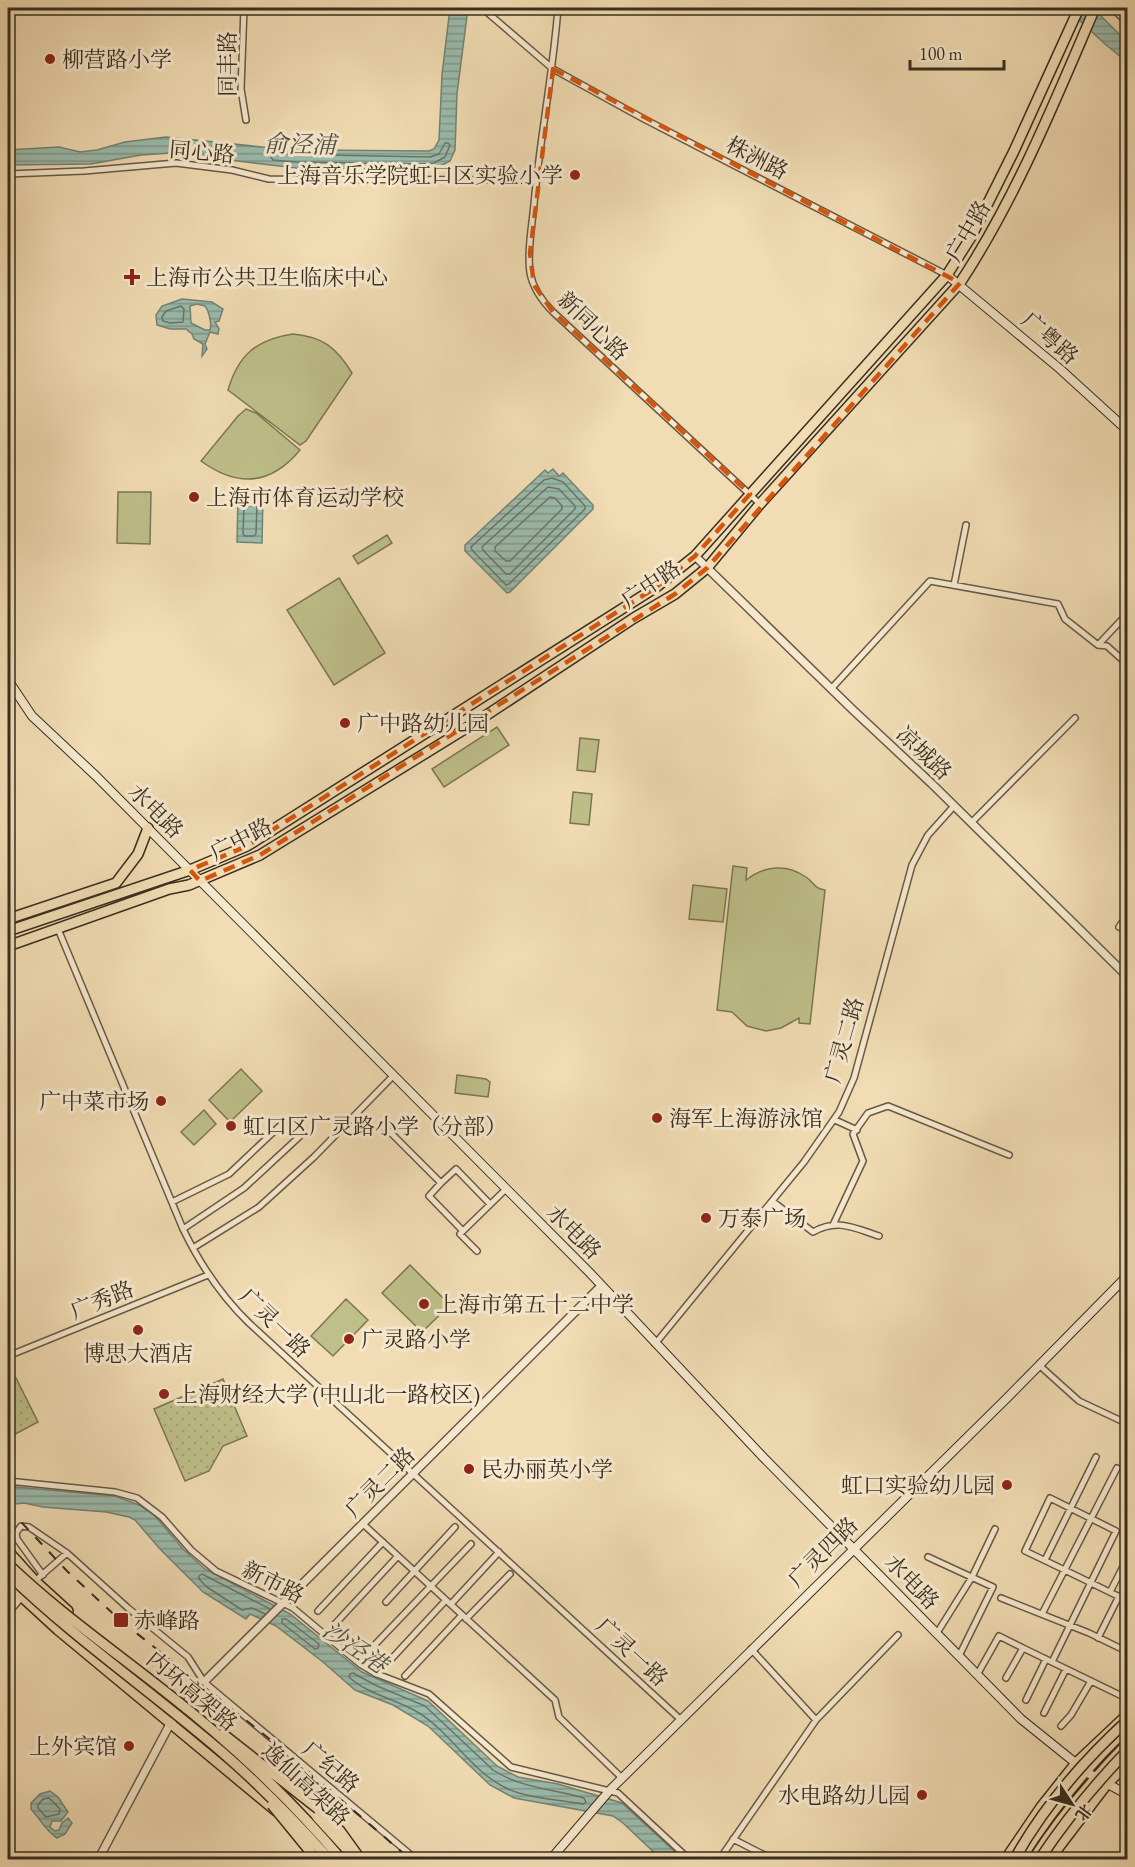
<svg xmlns="http://www.w3.org/2000/svg" width="1135" height="1867" font-family="'EB Garamond','Noto Serif SC',serif">
	<style>
		.grass { fill: url(#grass-dots); stroke: #7c7654; stroke-width: 1.5 }
		.green { fill: #bebf89; stroke: #7c7654; stroke-width: 1.5 }
		.water { fill: url(#water-rules); stroke: #748375; stroke-width: 1.5; fill-rule: evenodd }
		.lines { fill: none; stroke-linecap: round; stroke-linejoin: round }
		.shore { stroke: #6a7566; stroke-width: 1.5 }
		.minor-casing { stroke: #675a45; stroke-width: 8 }
		.tertiary-casing { stroke: #675a45; stroke-width: 10 }
		.secondary-casing { stroke: #392e20; stroke-width: 10 }
		.primary-casing { stroke: #392e20; stroke-width: 12 }
		.minor { stroke: #f6e8ce; stroke-width: 5 }
		.tertiary { stroke: #f6e8ce; stroke-width: 7 }
		.secondary { stroke: #f6e8ce; stroke-width: 8 }
		.primary { stroke: #f1dcb3; stroke-width: 9 }
		.rail { stroke: #392e20; stroke-width: 2; stroke-dasharray: 10 10; stroke-linecap: butt }
		.trunk-bridge-casing { stroke: #392e20; stroke-width: 12; stroke-linecap: butt }
		.trunk-bridge { stroke: #f1dcb3; stroke-width: 9 }
		.marked { fill: none; stroke: #d6550e; stroke-width: 4.5; stroke-dasharray: 12 8; stroke-linejoin: round }
		.poi-dot { fill: #8f2418; stroke: #f6e8ce; stroke-width: 2 }
		.labels { text-anchor: middle; dominant-baseline: central; stroke-width: 6; stroke-linejoin: round; paint-order: stroke }
		.poi-label { font-size: 22px; fill: #392e20; stroke: #f6e8ce; text-anchor: start }
		.street-label { font-size: 22px; fill: #392e20; stroke: #f6e8ce }
		.water-label { font-size: 24px; font-style: italic; fill: #525243; stroke: #f6e8ce }
	</style>
	<defs>
		<pattern id="grass-dots" width="8" height="8" patternUnits="userSpaceOnUse" patternTransform="scale(1.5)"><rect width="8" height="8" fill="#bebf89"/><path d="M2 2h.1M6 6h.1" fill="none" stroke="#a4a476" stroke-width="1.8" stroke-linecap="round"/></pattern>
		<pattern id="water-rules" width="6" height="5" patternUnits="userSpaceOnUse" patternTransform="scale(1.5)"><rect width="6" height="5" fill="#9bbcad"/><path d="M0 2.5h6" fill="none" stroke="#7f998c"/></pattern>
	</defs>
	<rect width="100%" height="100%" fill="#f1dcb3"/>
	<filter id="stains"><feTurbulence type="fractalNoise" baseFrequency=".00333" numOctaves="4"/><feColorMatrix values="0 0 0 0 .2 0 0 0 0 .09 0 0 0 0 .02 0 0 0 .5 -.17"/></filter>
	<radialGradient id="worn" r=".72"><stop offset=".6" stop-color="#630" stop-opacity="0"/><stop offset="1" stop-color="#630" stop-opacity=".3"/></radialGradient>
	<!-- grass -->
	<path class="grass" d="M11,1368l27,54 -30,16v-68z
		M223,1379l24,57 -24,10 -14,25 -24,10 -31,-72z"/>
	<!-- green -->
	<path class="green" d="M293,334c30,3 43,13 59,39l-46,68 -6,4 -72,-55c10,-35 29,-51 65,-56z
		M246,409l10,4 44,37c-29,35 -62,38 -99,11l37,-45z
		M118,492h33l-1,52 -33,-1z
		M387,535l5,8 -34,21 -5,-8z
		M339,578l46,75 -51,32 -47,-75z
		M497,727l12,18 -65,42 -12,-18z
		M580,738l19,2 -4,32 -18,-2z
		M573,792l19,2 -3,31 -19,-2z
		M733,866l14,2 -1,12c18,-14 40,-17 60,-3 9,6 7,11 19,13l-15,134 -11,-1v-5l-18,10 -15,3 -19,-5 -15,-14 -15,-2z
		M693,885l34,4 -4,33 -34,-3z
		M241,1069l21,22 -32,31 -21,-22z
		M457,1075l29,4 4,3 -2,15 -33,-4z
		M204,1110l12,14 -22,21 -13,-13z
		M410,1265l40,40 -28,27 -40,-39z
		M346,1299l22,21 -35,36 -22,-20z"/>
	<!-- water -->
	<path class="water" d="M450,8h18l-11,86 -2,56 -5,11 -15,8 -139,-1 -124,-15 -31,2 -50,9 -83,1v-15l51,-3 21,5 17,-2 28,-8 41,-5 96,10 50,3 117,1 5,-2 5,-9 3,-65z
		M1066,8h27l34,34v20l-22,-18z
		M182,299l30,3 11,7 -4,12 -4,1 4,7 -1,5 -8,-2 -5,12 2,5 -5,7 1,-12 -9,-5 -2,-5 -6,-5h-16l-13,-4 -1,-10 6,-9zM197,304l8,2c4,5 7,18 5,24h-5l-14,-7 -1,-17z
		M553,469l6,7 4,-3 30,32v4l-83,83 -3,1 -42,-42v-6l80,-75 3,3z
		M238,495h25l-1,48 -25,-1z
		M16,1487l99,9 24,9 15,10 30,35 21,19 85,45 72,58 66,29 69,65 21,11 40,7 64,19 61,56h-22l-38,-36 -10,-7 -99,-18 -24,-13 -62,-59 -35,-21 -38,-15 -32,-28 -47,-36 -26,-12 -4,5 -43,-27 -43,-43 -25,-29 -6,-3 -23,-5 -63,-5 -19,-4 -16,2v-17z
		M50,1791l8,6 10,15 -7,9h-9l-2,6 5,4 4,-1 3,-7 6,-5 4,5 -7,11 -8,4c-11,-7 -17,-19 -26,-29v-6l9,-9z"/>
	<g class="lines">
		<!-- shore -->
		<path class="shore" d="M445,143h3l2,2 -5,12 -11,6 -12,1 -126,-2 -23,-2 -2,-3 2,-3 157,3 9,-3z
			M181,306l3,3 -1,13 -13,1 -7,-2 -1,-4 4,-6z
			M552,478l11,4 22,24v3l-76,75 -3,1 -34,-35 -1,-3 73,-67z
			M548,487l11,2 16,17v3l-65,65h-4l-23,-24 -1,-3z
			M550,497l5,1 7,8v3l-52,52h-4l-11,-10v-4z
			M246,501h8l3,3 -1,30 -2,2h-9l-2,-2 1,-30z
			M265,1614l-13,-6 -10,2 -35,-23 -8,-8v-3l3,-2 68,35
			M282,1619h4l33,25 -1,4 -3,1 -33,-26z
			M353,1673l24,13 48,20 68,64c27,18 61,19 91,28l2,4 -3,2c-23,-4 -57,-6 -77,-16 -35,-17 -55,-55 -87,-75 -22,-14 -51,-18 -70,-36l1,-3z
			M49,1798l11,11 -1,5 -13,3 -8,-9v-3l5,-6z"/>
		<defs>
			<path id="minor" d="M244,8l-3,81 5,31
				M482,8l71,61 91,50 303,156
				M558,8c-5,65 -18,130 -24,196 -2,22 -7,47 -4,69 3,15 12,28 23,39l207,192
				M1112,8l16,15
				M8,174l76,-3 92,-8 56,7 37,9 267,1
				M954,585l12,-60
				M1098,645l30,-32
				M831,689l99,-108 128,23 7,15 33,26 9,1 21,19
				M971,823l104,-105
				M1119,927l9,-13
				M58,929l125,300c17,35 37,66 66,94l431,396
				M354,1116l12,13 19,-2 56,56 -12,13 34,35 -3,3 17,17
				M835,1120l22,10
				M441,1183l15,-14 34,35
				M772,1201l41,31c25,-14 41,-4 66,4
				M172,1202l57,-28 55,-52
				M833,1225l30,-64 -10,-27 15,-21 20,-7 121,49
				M183,1229l61,-41 55,-51
				M463,1231l43,-42
				M193,1248l66,-41 55,-50 80,-82
				M655,1344l149,-182 35,-50 15,-34 58,-213 16,-30 26,-29
				M8,1356l200,-81
				M1039,1365l40,36 49,23
				M8,1481l107,11 22,6 25,19 29,33 25,21 77,37 67,56 17,10 52,20 82,73 107,26 72,67
				M363,1524l192,176 4,17 63,61
				M928,1557l65,30 -34,69
				M1045,1560l51,-103
				M43,1575l-26,-36 -1,-6 5,-7 8,1 38,26 61,55 60,49 16,25 213,178
				M35,1581l32,-28
				M1110,1592l18,-35
				M1001,1598l88,35 39,19
				M386,1602l69,-75
				M451,1604l48,-52
				M318,1611l65,-69
				M1042,1614l75,-146
				M466,1619l44,-45
				M334,1625l64,-69
				M937,1633l35,-56 23,-48
				M1098,1638l21,-42
				M751,1649l65,71
				M366,1654l105,-110
				M1052,1662l64,-131 -66,-33 -25,53c34,16 68,33 103,50
				M383,1668l63,-68
				M977,1675l22,-39 24,12
				M405,1676l57,-61
				M1006,1678l17,-30 105,51
				M1026,1700l20,-41
				M1044,1713l22,-44
				M1061,1726l10,-11 20,-34
				M733,1839l41,21
				M719,1860l97,-140 82,-85
				M752,1860l2,-10"/>
			<path id="tertiary" d="M695,556l158,154 78,73 197,194
				M8,1612l15,-18
				M98,1860l72,-136 25,-33 406,-405"/>
			<path id="secondary" d="M947,275l113,94 68,62
				M8,680l24,36 64,60 494,497 174,185 257,261 67,54 40,22
				M550,1860l60,-70 397,-392 121,-123"/>
			<path id="primary" d="M8,919l108,-36 22,-29 10,-26
				M8,931l182,-61 57,-24 408,-258 40,-32 252,-281 24,-38 43,-86 65,-143
				M8,946l161,-57 20,-4 71,-30 213,-131 161,-106 41,-24 32,-26 53,-64 200,-221c56,-85 95,-182 135,-275
				M8,1551l27,30 33,30
				M8,1584l50,46 218,181
				M288,1789l33,33
				M1005,1860l36,-53 35,-44 52,-49
				M1020,1860c31,-49 66,-93 108,-132
				M1033,1860c27,-43 60,-81 95,-117
				M1049,1860l58,-76 21,-21"/>
		</defs>
		<!-- minor casing -->
		<use href="#minor" class="minor-casing"/>
		<!-- tertiary casing -->
		<use href="#tertiary" class="tertiary-casing"/>
		<!-- secondary casing -->
		<use href="#secondary" class="secondary-casing"/>
		<!-- primary casing -->
		<use href="#primary" class="primary-casing"/>
		<!-- minor -->
		<use href="#minor" class="minor"/>
		<!-- tertiary -->
		<use href="#tertiary" class="tertiary"/>
		<!-- secondary -->
		<use href="#secondary" class="secondary"/>
		<!-- primary -->
		<use href="#primary" class="primary"/>
		<!-- rail -->
		<path class="rail" d="M8,1508l59,63 53,49 166,132 125,108"/>
		<defs>
			<path id="trunk-bridge" d="M8,1564c49,47 105,86 159,129 63,49 123,106 175,167
				M8,1574c67,65 144,118 215,179 38,33 73,69 107,107
				M223,1734l94,74 23,23 21,29
				M272,1805l45,55
				M317,1817l33,36
				M1014,1860c29,-52 70,-100 114,-140
				M1039,1860c26,-39 56,-76 89,-110"/>
		</defs>
		<!-- trunk-bridge casing -->
		<use href="#trunk-bridge" class="trunk-bridge-casing"/>
		<!-- trunk-bridge -->
		<use href="#trunk-bridge" class="trunk-bridge"/>
	</g>
	<!-- marked area -->
	<path class="marked" d="M553,69l407,214 -253,285 -32,26 -415,261 -60,26 -10,-11 57,-24 408,-258 40,-32 55,-62 -197,-182 -19,-27 -4,-32z"/>
	<!-- markers -->
	<g class="poi-dot">
		<circle cx="50" cy="59" r="6"/>
		<circle cx="575" cy="175" r="6"/>
		<path d="M129 268h6v6h6v6h-6v6h-6v-6h-6v-6h6z"/>
		<circle cx="194" cy="497" r="6"/>
		<circle cx="345" cy="723" r="6"/>
		<circle cx="161" cy="1101" r="6"/>
		<circle cx="657" cy="1118" r="6"/>
		<circle cx="231" cy="1126" r="6"/>
		<circle cx="706" cy="1218" r="6"/>
		<circle cx="424" cy="1304" r="6"/>
		<circle cx="138" cy="1330" r="6"/>
		<circle cx="349" cy="1339" r="6"/>
		<circle cx="164" cy="1394" r="6"/>
		<circle cx="469" cy="1469" r="6"/>
		<circle cx="1007" cy="1485" r="6"/>
		<rect x="113" y="1612" width="16" height="16" rx="3"/>
		<circle cx="129" cy="1746" r="6"/>
		<circle cx="922" cy="1795" r="6"/>
	</g>
	<g class="labels">
		<!-- poi labels -->
		<g class="poi-label">
			<text x="62" y="59">柳营路小学</text>
			<text x="563" y="175" text-anchor="end">上海音乐学院虹口区实验小学</text>
			<text x="146" y="277">上海市公共卫生临床中心</text>
			<text x="206" y="497">上海市体育运动学校</text>
			<text x="357" y="723">广中路幼儿园</text>
			<text x="149" y="1101" text-anchor="end">广中菜市场</text>
			<text x="669" y="1118">海军上海游泳馆</text>
			<text x="243" y="1126">虹口区广灵路小学（分部）</text>
			<text x="718" y="1218">万泰广场</text>
			<text x="436" y="1304">上海市第五十二中学</text>
			<text x="361" y="1339">广灵路小学</text>
			<text x="138" y="1353" text-anchor="middle">博思大酒店</text>
			<text x="176" y="1394">上海财经大学 (中山北一路校区)</text>
			<text x="481" y="1469">民办丽英小学</text>
			<text x="995" y="1485" text-anchor="end">虹口实验幼儿园</text>
			<text x="134" y="1620">赤峰路</text>
			<text x="117" y="1746" text-anchor="end">上外宾馆</text>
			<text x="910" y="1795" text-anchor="end">水电路幼儿园</text>
		</g>
		<!-- street labels -->
		<g class="street-label">
			<text transform="translate(227 64) rotate(-90)">同丰路</text>
			<text transform="translate(202 152) rotate(5)">同心路</text>
			<text transform="translate(757 158) rotate(27)">株洲路</text>
			<text transform="translate(968 231) rotate(-60)">广中路</text>
			<text transform="translate(593 326) rotate(44)">新同心路</text>
			<text transform="translate(1050 338) rotate(41)">广粤路</text>
			<text transform="translate(651 584) rotate(-34)">广中路</text>
			<text transform="translate(924 753) rotate(44)">凉城路</text>
			<text transform="translate(156 811) rotate(45)">水电路</text>
			<text transform="translate(241 839) rotate(-27)">广中路</text>
			<text transform="translate(844 1040) rotate(-74)">广灵二路</text>
			<text transform="translate(574 1232) rotate(45)">水电路</text>
			<text transform="translate(102 1300) rotate(-22)">广秀路</text>
			<text transform="translate(275 1323) rotate(44)">广灵一路</text>
			<text transform="translate(380 1482) rotate(-45)">广灵二路</text>
			<text transform="translate(823 1552) rotate(-45)">广灵四路</text>
			<text transform="translate(273 1582) rotate(27)">新市路</text>
			<text transform="translate(912 1582) rotate(46)">水电路</text>
			<text transform="translate(632 1652) rotate(43)">广灵一路</text>
			<text transform="translate(192 1691) rotate(40)">内环高架路</text>
			<text transform="translate(331 1767) rotate(40)">广纪路</text>
			<text transform="translate(306 1784) rotate(43)">逸仙高架路</text>
		</g>
		<!-- water labels -->
		<g class="water-label">
			<text transform="translate(300 144) rotate(1)">俞泾浦</text>
			<text transform="translate(355 1647) rotate(34)">沙泾港</text>
		</g>
	</g>
	<!-- margin -->
	<rect width="1135" height="1867" fill="none" stroke="#f1dcb3" stroke-width="30"/>
	<rect x="9" y="9" width="1117" height="1849" fill="none" stroke="#392e20" stroke-width="3"/>
	<rect x="15" y="15" width="1105" height="1837" fill="none" stroke="#392e20" stroke-width="1.5"/>
	<!-- north arrow -->
	<g transform="translate(1072 1804) rotate(126)" stroke="#f6e8ce" stroke-width="4.5" paint-order="stroke">
	<path d="M0-4.5L10 22L0 15L-10 22Z" fill="#392e20"/>
	<text y="-9" font-size="16" font-weight="bold" text-anchor="middle" fill="#392e20">北</text>
	</g>
	<!-- scale -->
	<path d="M910 60v9h94v-9" fill="none" stroke="#392e20" stroke-width="3"/>
	<text x="919" y="60" font-size="18" fill="#392e20" stroke="#f6e8ce" stroke-width="4.5" paint-order="stroke">100 m</text>
	<rect width="100%" height="100%" filter="url(#stains)"/>
	<rect width="100%" height="100%" fill="url(#worn)"/>
</svg>
